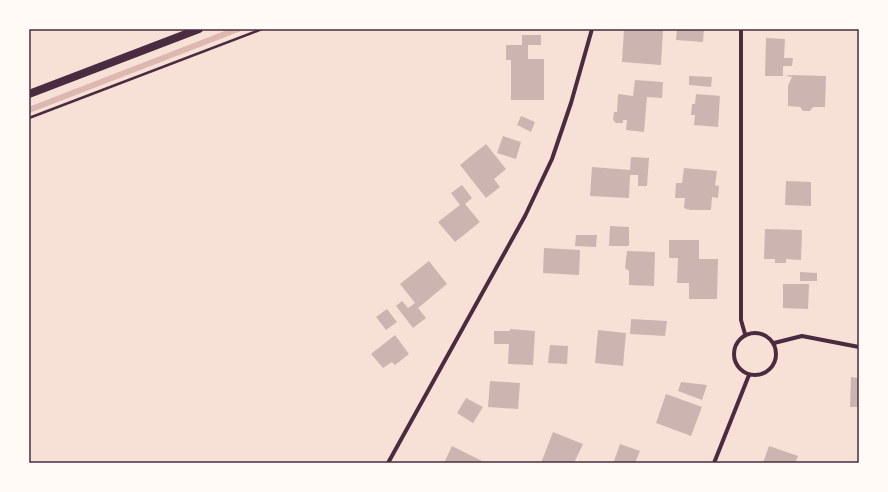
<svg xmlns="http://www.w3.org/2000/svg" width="888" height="492" font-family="'DejaVu Sans',sans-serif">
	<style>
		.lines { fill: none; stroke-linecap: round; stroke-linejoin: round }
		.stream { stroke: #dcb8b0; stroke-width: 6 }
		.building { fill: #ccb4b1 }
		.path { stroke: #4a2c40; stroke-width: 2.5 }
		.minor { stroke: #4a2c40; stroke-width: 4 }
		.secondary { stroke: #4a2c40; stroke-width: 8 }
		.neatline { fill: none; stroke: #4a2c40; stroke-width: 1.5 }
	</style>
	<rect width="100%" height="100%" fill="#f7e1d7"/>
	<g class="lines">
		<!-- stream -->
		<path class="stream" d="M29,110l209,-81"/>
	</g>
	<!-- building -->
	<path class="building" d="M624,29l39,1 -2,35 -39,-3z
		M677,29h27l-1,13 -27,-2z
		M522,35h19v10h-13v14h16v41h-33v-40h-5v-15h16z
		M766,38l19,1 -1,19h9l-1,8h-9v10h-18z
		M791,75l35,1 -1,31h-12l-3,4h-7l-3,-4 -12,-1v-20l4,-9 -7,-1z
		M689,76l23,1 -1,10 -22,-2z
		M635,80l28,2 -1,16 -15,-1 -3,35 -18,-2 1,-10h-4v3h-7l-3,-3 1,-8h3l1,-18 15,2z
		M696,94l24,2 -2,31 -24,-2 1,-10h-4l1,-11h3z
		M521,116l14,6 -4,10 -14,-7z
		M503,136l18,6 -5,17 -19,-6z
		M486,144l20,25 -12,10 6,8 -14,11 -26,-33z
		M631,157l18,1 -2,28h-9v-11h-8l-1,23 -39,-2 2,-29 38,3z
		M684,168l33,3 -2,14 4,1 -1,12 -6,-1 -1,13h-21l-6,-2 1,-10h-10l1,-15h6z
		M786,181l25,1v24l-26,-1z
		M462,185l10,13 -7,6 15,18 -25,20 -17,-20 22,-17 -9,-12z
		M610,226l19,1v19h-20z
		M765,229l37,1 -1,30 -15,-1v4h-11v-4h-11z
		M576,235h21l-1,12 -21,-1z
		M669,240h30v19h19l-1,40h-28v-16h-12l1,-25h-9z
		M544,248l36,2 -1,25 -36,-2z
		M627,251l28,1 -1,34 -25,-1v-14l-4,-3z
		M429,261l18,23 -29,24 8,10 -13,10 -17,-22 6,-5 6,7 7,-5 -15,-19z
		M800,272l17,1v8h-17z
		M783,284h26l-1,25 -25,-1z
		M387,309l10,13 -11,8 -10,-13z
		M631,319l36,2 -2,15 -35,-2z
		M510,329l25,2 -2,34 -25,-1 1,-20h-15v-13h16z
		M598,330l28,3 -3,33 -28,-3z
		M395,335l14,19 -14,11 -3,-3 -9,6 -12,-14z
		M550,345l18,1 -1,18 -19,-1z
		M851,377l8,1v29h-9z
		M490,381l30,2 -2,26 -30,-2z
		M681,382l26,3 -5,15 -24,-9z
		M666,394l36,13 -11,29 -35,-13z
		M466,398l17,9 -10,16 -16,-10z
		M553,432l30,12 -9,19h-33z
		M620,444l20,7 -5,12h-16l-5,-2z
		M452,446l30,15 -1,2h-37z
		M769,446l29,10 -3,7h-32z"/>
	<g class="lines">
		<!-- path -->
		<path class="path" d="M29,118l233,-89"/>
		<!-- minor -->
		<path class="minor" d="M741,29v291l4,14
			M734 354a21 21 0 1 1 42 0a21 21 0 1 1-42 0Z
			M774,343l28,-7 57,11
			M388,463l137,-247 27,-57 19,-56 21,-74
			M714,463l35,-88"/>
		<!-- secondary -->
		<path class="secondary" d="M29,94l170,-65"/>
	</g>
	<!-- border -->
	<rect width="888" height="492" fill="none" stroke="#fffaf5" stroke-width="60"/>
	<rect x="30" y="30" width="828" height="432" class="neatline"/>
</svg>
